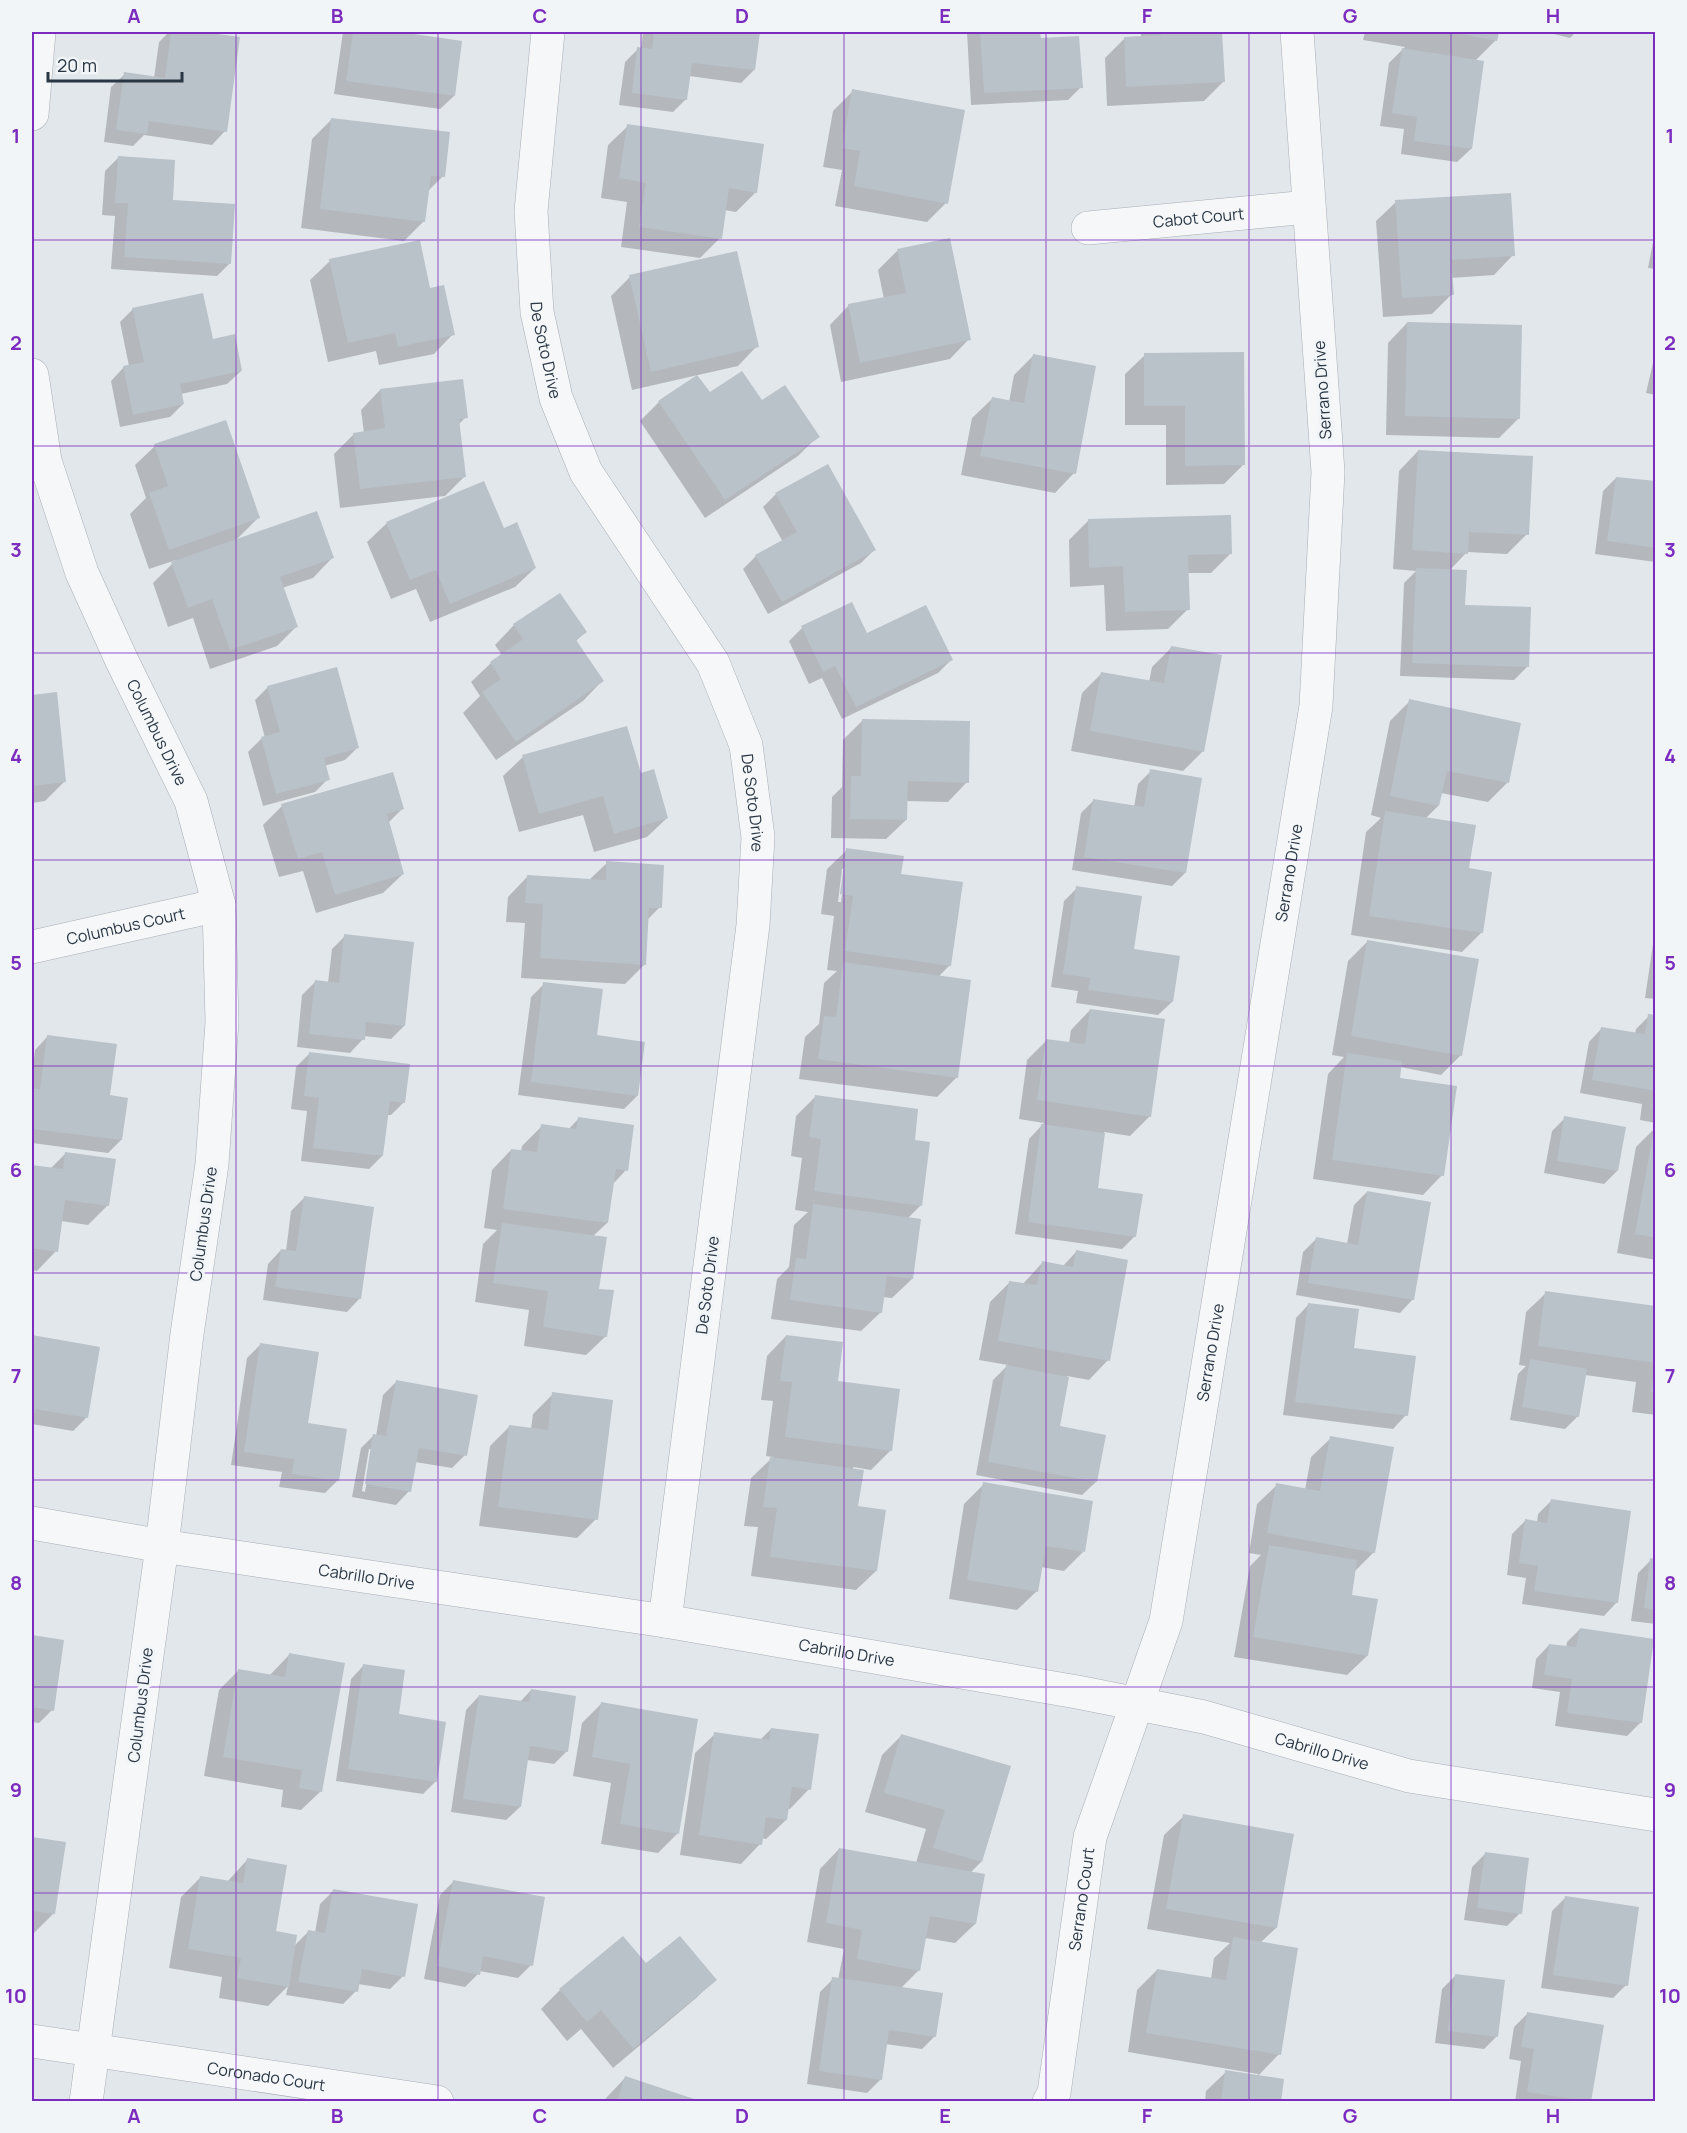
<svg xmlns="http://www.w3.org/2000/svg" width="1687" height="2133" font-family="Manrope,sans-serif">
	<style>
		.shadow { fill: #0003; fill-rule: evenodd }
		.building { fill: #b9c1c9 }
		.lines { fill: none; stroke-linecap: round; stroke-linejoin: round }
		.street-casing { stroke: #a7aeb6; stroke-width: 34 }
		.street { stroke: #f5f7f9; stroke-width: 33 }
		.grid { fill: none; stroke: #7b2cbf; stroke-width: 1.5; stroke-opacity: 0.55 }
		.labels { text-anchor: middle; dominant-baseline: central; stroke-width: 6; stroke-linejoin: round; paint-order: stroke }
		.street-label { font-size: 16px; fill: #293644; stroke: #f2f5f8 }
		.neatline { fill: none; stroke: #7b2cbf; stroke-width: 2 }
		.grid-label { font-size: 20px; text-anchor: middle; font-weight: bold; fill: #7b2cbf }
	</style>
	<rect width="100%" height="100%" fill="#e2e7eb"/>
	<!-- shadow -->
	<path class="shadow" d="M169,32h22l47,6 -13,93 -13,14 -68,-10 -11,11 -29,-4 7,-55 14,-13 29,4 5,-36z
		M343,32h70v4l41,60 -14,13 -106,-15z
		M643,32h116l-5,38 -13,13 -52,-7 -3,23 -13,13 -54,-7 6,-43 13,-13h3z
		M967,32h72v8l42,47 -13,13 -97,5z
		M1141,32h80l2,50 -19,19 -97,5 -2,-48 20,-20 16,-1z
		M1365,32h132l-1,8 -21,21 -4,88 -14,13 -56,-8 3,-25 -24,-3 9,-63 16,-16 -42,-7z
		M1546,32h30l-6,6z
		M853,91l93,112 -19,19 -92,-16 7,-36 -19,-3 10,-56z
		M332,119l111,57 -16,16 -3,29 -20,20 -103,-13 11,-89z
		M628,126l128,66 -20,20 -12,-2 -4,28 -20,20 -79,-11 6,-45 -26,-4 7,-53z
		M118,158l53,43 59,62 -13,13 -106,-7 4,-53 -13,-1 3,-44z
		M1396,202l117,53 -19,20 -43,3 1,16 -20,20 -49,3 -7,-96z
		M1656,227v42l-8,-1z
		M897,251l72,88 -19,20 -109,23 -11,-57 19,-20 35,-6 -6,-29z
		M330,261l99,29 24,44 -19,20 -55,11 -3,-14 -48,11 -18,-82z
		M630,277l127,69 -19,20 -106,24 -21,-94z
		M133,309l79,32 29,30 -14,13 -46,10 2,10 -13,13 -50,10 -9,-46 13,-14 5,-1 -9,-44z
		M1407,323l112,95 -20,20 -113,-3 2,-92z
		M1656,350v45l-10,-2z
		M1034,355l40,118 -19,20 -94,-18 11,-57 20,-19 17,3 5,-27z
		M1145,355l99,109 -20,20 -58,1v-60h-41v-51z
		M380,390l86,27 -8,8 7,51 -20,20 -105,12 -6,-54 20,-20 10,-1 -3,-23z
		M709,394l52,8 57,34 -20,20 -93,62 -65,-97 19,-19z
		M155,446l103,72 -23,23 97,17 -19,20 -31,10 14,39 -19,19 -67,23 -17,-51 -25,9 -15,-44 23,-23 -27,9 -19,-55 16,-16 -11,-33z
		M1418,451l109,83 -20,20 -40,-2 -18,19 15,35 63,61 -13,13 -114,-4 4,-93 12,-12 -23,-2 6,-98z
		M1616,478l40,5v79l-61,-8 8,-63z
		M776,494l98,56 -13,13 -93,51 -25,-45 13,-13 27,-14 -20,-35z
		M1089,520l142,33 -20,20h-24l1,36 -20,20 -62,2 -2,-46 -34,2 -1,-47z
		M387,523l116,7 32,38 -20,19 -85,35 -14,-33 -25,10 -24,-57z
		M851,604l15,31 85,25 -13,13 -96,46 -20,-41 -13,6 -20,-43 13,-13z
		M514,625l71,7 -10,10 27,39 -19,20 -87,59 -33,-47 17,-17 -9,-14 20,-19 11,-8 -7,-10z
		M1171,648l32,103 -20,20 -112,-20 11,-58 20,-20 47,9 3,-15z
		M268,687l90,60 -13,13 -21,6 4,13 -13,13 -52,14 -15,-54 13,-13 4,-1 -10,-38z
		M56,694l8,88 -19,19 -13,2v-107z
		M1410,701l110,23 -13,59 -19,19 -47,-9 -3,13 -13,13 43,50 14,63 -20,20 -111,-17 15,-103 15,-14 -10,-3 19,-94z
		M863,720l104,62 -19,20 -42,-1v19l-20,19 -55,-1 1,-41 10,-10 1,-47z
		M523,757l117,18 27,43 -20,19 -53,15 -11,-37 -64,17 -16,-56z
		M1151,771l34,102 -13,13 -100,-16 9,-57 13,-13 40,7 4,-23z
		M282,806l120,3 -14,14 15,51 -20,19 -67,20 -13,-42 -24,6 -16,-52z
		M847,850l103,115 -12,12 19,100 -20,20 -138,-18 6,-42 14,-13 5,-41 13,-12 -10,-1 7,-54 -13,-2 6,-45zM842,869h3l-4,33h-3z
		M607,863l53,44 -13,13 -2,44 -20,20 -104,-6 4,-55 -19,-1 2,-25 19,-20 62,3z
		M1077,888l55,62 40,52 -14,13 -82,-12 2,-12 -27,-4 13,-86z
		M1656,924v75l-11,-1z
		M345,936l59,90 -13,13 -27,-3 -1,3 -13,14 -53,-6 5,-52 14,-14 12,2 4,-34z
		M1368,941l93,114 -20,20 -41,-8 -2,12 44,96 -19,20 -110,-16 15,-105 16,-17 -12,-2 16,-94z
		M544,984l52,52 41,60 -13,13 -106,-14 13,-98z
		M1090,1010l60,106 -20,20 -26,-4 -8,57 39,47 -13,13 -107,-15 14,-95 15,-16 -25,-4 8,-59 20,-20 22,3 2,-13z
		M1649,1016l7,1v106l-16,-3 2,-16 -62,-11 9,-51 13,-14 33,6 1,-5z
		M48,1036l61,60 12,44 -13,13 -76,-10v-68l3,-25z
		M309,1054l95,48 -13,13h-4l-5,41 -13,13 -68,-8 6,-50 -16,-2 5,-42z
		M815,1097l98,44 8,64 -14,14 5,60 -20,19 -10,-1 -1,15 -20,19 -90,-12 6,-40 12,-12 5,-42 14,-13 -13,-2 7,-52 -11,-2 5,-40z
		M579,1118l47,52 -14,15 -5,38 -15,14 5,53 9,46 -20,19 -62,-9 5,-36 -54,-8 8,-58 14,-14 -13,-2 8,-58 19,-20 10,2 1,-6 20,-20 26,4z
		M1565,1118l52,53 -13,13 -60,-11 8,-42z
		M1655,1128l1,132 -39,-7 19,-106z
		M65,1154l43,51 -20,20 -27,-4 -5,30 -19,20 -5,-1v-103l18,2z
		M1367,1192l46,107 -13,14 -104,-18 7,-43 13,-13 31,5 7,-39z
		M304,1198l56,100 -13,14 -84,-12 5,-36 13,-14 5,1 5,-40z
		M1076,1252l32,108 -19,20 -22,-4 -9,51 38,55 -14,13 -106,-20 17,-95 15,-15 -29,-5 11,-58 19,-19 13,2 20,-22 20,4z
		M1546,1293l110,15v107l-24,-3 4,-30 -51,-7 -7,41 -13,13 -55,-9 8,-46 8,-8 -7,-1 7,-53z
		M1309,1304l43,46 54,65 -13,14 -110,-14 13,-97z
		M786,1336l50,46 55,68 -20,20 -18,-3 4,40 19,64 -20,19 -105,-14 7,-49 -14,-1 7,-48 22,-21 -7,-1 7,-55 -12,-1 6,-44z
		M32,1337l66,11 -12,70 -13,13 -41,-7z
		M260,1345l78,135 -13,13 -46,-6 3,-15 -51,-7 16,-107z
		M396,1382l69,73 -13,13 -37,-6 -6,29 -13,14 -44,-8 9,-49 13,-13 2,1 7,-41zM369,1449h3l-7,43 -3,-1z
		M553,1394l43,125 -19,19 -98,-12 11,-80 19,-19 22,2 2,-15z
		M1331,1438l43,114 -20,20 -4,24 17,60 -20,19 -113,-18 16,-91 11,-11 -12,-2 8,-49 20,-19 28,5 6,-33z
		M984,1484l99,68 -19,19 -23,-4 -4,24 -20,19 -68,-11 15,-95z
		M1551,1501l66,101 -13,14 -82,-12 4,-26 -19,-3 5,-41 13,-13 12,2 1,-9z
		M1651,1560h5v64l-25,-3 7,-48z
		M1580,1629l61,93 -14,14 -72,-10 5,-34 -28,-4 4,-29 13,-14 17,3 1,-6z
		M32,1637l30,4 -10,69 -13,13 -7,-1z
		M289,1655l32,136 -20,19 -20,-3 2,-17 -79,-14 15,-86 20,-20 31,5z
		M364,1665l72,116 -13,13 -87,-13 15,-102z
		M531,1690l36,61 -13,13 -27,-4 -7,47 -14,13 -55,-8 15,-102 13,-14 41,6z
		M601,1704l95,16 -19,114 -19,19 -57,-9 10,-61 -38,-7 9,-53z
		M771,1729l38,60 -19,20h-2l-2,11 -20,19 -5,-1 -1,6 -19,20 -61,-9 15,-102 20,-19 45,6z
		M901,1736l80,126 -11,11 5,51 -20,19 -30,-5 -6,32 -19,19 35,47 -13,13 -37,-5 -5,36 -13,13 -60,-9 13,-92 13,-13 5,1 6,-31 -37,-7 13,-73 19,-20 77,14 10,-34 -61,-17 17,-57z
		M1184,1816l92,112 -16,15 19,111 -21,22v-2l-130,-22 9,-62 20,-20 54,9 3,-21 16,-15 -83,-14 17,-94z
		M32,1838l32,5 -10,70 -20,20h-2z
		M1485,1854l35,59 -13,13 -43,-6 8,-53z
		M247,1860l27,72 20,14 14,-14 7,1 5,-29 13,-13 70,85 -13,13 -32,-5 -2,7 -13,13 -57,-9 2,-9 -20,20 -49,-8 3,-21 -53,-9 12,-71 20,-20 26,5z
		M453,1882l78,83 -13,13 -39,-7 -1,3 -13,13 -41,-8 16,-84z
		M1565,1898l61,87 -13,13 -72,-10 11,-77z
		M646,1966l69,14 -20,19 -82,69 -32,-39 -14,12 -26,-32 19,-19z
		M1455,1976l42,60 -13,13 -49,-6 7,-54z
		M1527,2014l63,88h-75l6,-41 -12,-2 5,-32z
		M1226,2072l53,30h-74l1,-11z
		M625,2078l66,24h-86l1,-4z"/>
	<!-- building -->
	<path class="building" d="M171,32h31l38,5 -13,95 -78,-11 -2,13 -31,-4 8,-58 41,6z
		M353,32h62l-1,2 48,7 -7,55 -109,-15z
		M654,32h106l-5,38 -63,-7 -5,37 -55,-7 5,-46 15,2z
		M980,32h60l1,6 38,-2 4,52 -99,5z
		M1161,32h61l3,50 -99,5 -2,-50 37,-2z
		M1450,32h49l-2,9z
		M1402,48l82,13 -12,88 -58,-8 3,-24 -25,-4z
		M852,89l113,21 -17,94 -94,-18 6,-35 -18,-3z
		M331,118l119,14 -5,45 -14,-1 -6,46 -105,-13z
		M627,124l137,20 -7,49 -28,-5 -7,51 -83,-12 7,-44 -27,-5z
		M118,156l57,4 -2,40 62,4 -4,60 -107,-7 4,-54h-13z
		M1511,193l4,63 -64,4 3,35 -52,3 -7,-98z
		M950,238l21,102 -111,23 -12,-59 58,-11 -9,-44z
		M420,240l10,48 14,-3 11,50 -57,12 -3,-14 -47,10 -19,-84z
		M737,251l22,96 -108,25 -22,-97z
		M203,293l10,46 22,-5 7,37 -62,13 4,20 -51,11 -10,-49 21,-4 -12,-54z
		M1407,322l115,3 -2,94 -115,-3z
		M1244,352l1,113 -60,1v-60h-41v-53z
		M1033,354l63,12 -20,108 -96,-18 12,-59 32,6z
		M742,371l20,29 23,-15 35,52 -95,63 -67,-99 39,-26 13,17z
		M463,379l5,39 -9,1 7,58 -106,12 -7,-56 32,-5 -5,-39z
		M226,420l34,98 -91,32 -20,-57 19,-7 -14,-42z
		M1418,450l115,6 -4,79 -60,-3 -1,22 -56,-4z
		M828,464l48,86 -94,52 -27,-47 42,-23 -22,-39z
		M1616,477l40,4v67l-49,-7z
		M484,481l20,47 13,-6 19,46 -86,36 -14,-34 -26,10 -24,-58z
		M317,511l17,47 -54,19 18,50 -68,23 -18,-51 -24,9 -17,-46z
		M1231,515l1,39 -44,1 2,55 -65,2 -2,-46 -34,2 -1,-49z
		M1416,568l51,2 -2,35 66,2 -2,60 -117,-4z
		M560,593l27,39 -11,8 28,41 -88,61 -34,-50 19,-13 -11,-17 33,-23 -10,-15z
		M852,602l15,31 59,-28 27,55 -97,47 -21,-41 -12,6 -22,-46z
		M1171,646l51,9 -18,97 -114,-21 11,-59 63,11z
		M337,667l22,81 -35,10 6,22 -54,14 -15,-57 19,-5 -13,-46z
		M57,692l9,90 -34,4v-91z
		M1409,699l112,24 -12,60 -62,-12 -8,35 -49,-10z
		M862,719l108,2 -1,62 -61,-2 -1,39 -57,-1 1,-43h10z
		M627,726l14,47 13,-4 14,49 -54,16 -11,-38 -64,18 -17,-59z
		M1150,769l52,9 -16,95 -102,-16 9,-58 51,8z
		M393,772l11,37 -17,5 17,60 -69,21 -13,-43 -24,7 -17,-55z
		M1385,811l91,14 -7,43 23,4 -9,61 -114,-17z
		M846,848l58,8 -3,18 62,8 -12,84 -106,-15 8,-55 -13,-2z
		M606,861l58,4 -2,43h-13l-3,57 -106,-7 3,-54 -18,-1 2,-28 79,5z
		M1076,886l66,10 -8,53 46,7 -7,46 -85,-12 2,-12 -27,-4z
		M344,934l70,8 -9,84 -39,-4 -1,18 -56,-6 6,-54 24,3z
		M1367,940l112,19 -17,97 -111,-20z
		M843,962l128,18 -13,98 -140,-19 6,-43 12,1z
		M543,982l60,7 -6,46 48,7 -7,54 -107,-14z
		M1090,1009l75,10 -14,98 -114,-17 9,-61 39,5z
		M1648,1014l8,1v76l-64,-11 9,-53 44,7z
		M47,1035l70,9 -7,51 18,3 -6,42 -90,-11v-41l8,1z
		M309,1052l101,12 -5,39 -15,-2 -7,55 -70,-8 6,-50 -15,-2z
		M1347,1053l55,8 -2,17 57,8 -13,90 -112,-16z
		M1654,1093h2v15h-4z
		M815,1095l103,14 -3,31 15,2 -8,64 -108,-15 7,-52 -12,-2z
		M1564,1116l62,11 -8,44 -61,-10z
		M578,1117l56,8 -6,46 -12,-2 -8,54 -105,-14 8,-60 26,3 4,-28 35,5z
		M1041,1124l64,9 -7,55 45,6 -7,43 -108,-15z
		M1654,1129h2v109l-21,-4z
		M65,1152l51,7 -7,47 -44,-6 -7,52 -26,-4v-83l31,4z
		M1367,1191l64,11 -17,98 -106,-17 8,-46 42,8z
		M304,1196l70,11 -13,92 -86,-12 6,-38 15,2z
		M813,1204l108,15 -8,60 -26,-3 -5,37 -92,-13 6,-42 10,1z
		M502,1223l105,14 -8,52 15,1 -7,47 -64,-10 5,-36 -55,-8z
		M1076,1250l52,10 -18,101 -112,-20 11,-60 28,4 5,-24 31,6z
		M1545,1291l111,15v57l-118,-17z
		M1308,1303l51,6 -5,39 62,8 -8,60 -113,-14z
		M32,1335l68,12 -12,71 -53,-9 -3,11z
		M786,1335l57,7 -5,39 62,8 -8,62 -107,-14 7,-55 -12,-1z
		M260,1343l59,9 -11,71 39,6 -8,52 -47,-7 2,-15 -50,-7z
		M1530,1359l57,10 -8,48 -57,-10z
		M1006,1365l63,12 -9,49 46,9 -9,47 -109,-20z
		M1654,1371h2v22l-5,-1z
		M396,1380l82,15 -11,61 -48,-8 -8,44 -46,-8 8,-50 13,2z
		M552,1392l61,8 -15,120 -100,-13 11,-82 39,5z
		M1330,1436l64,11 -19,106 -108,-20 9,-50 44,8z
		M770,1457l94,13 -6,36 28,4 -9,61 -107,-14 7,-49 -14,-1z
		M983,1482l110,19 -8,51 -39,-6 -8,46 -71,-12z
		M1551,1499l80,12 -13,92 -84,-12 4,-25 -19,-3 6,-44 22,4z
		M1269,1545l88,15 -5,35 26,4 -10,57 -115,-19z
		M1650,1558l6,1v51l-12,-2z
		M1580,1628l74,11 -12,84 -75,-10 5,-34 -28,-4 5,-31 27,3z
		M32,1635l32,5 -10,71 -22,-4z
		M289,1653l56,10 -23,129 -23,-4 3,-18 -79,-13 15,-88 47,8z
		M363,1664l42,6 -6,44 47,8 -9,60 -89,-13z
		M531,1689l45,7 -8,56 -38,-6 -9,61 -58,-8 16,-104 50,7z
		M601,1702l97,17 -19,115 -59,-10 10,-60 -38,-7z
		M771,1728l48,6 -8,56 -19,-3 -5,33 -21,-3 -4,28 -63,-10 15,-103 55,8z
		M901,1734l110,32 -29,96 -49,-14 12,-38 -61,-17z
		M1183,1814l111,20 -17,94 -111,-19z
		M32,1837l34,5 -11,72 -23,-3z
		M839,1848l146,26 -9,50 -46,-8 -10,55 -63,-12 5,-29 -36,-7z
		M1485,1852l44,6 -7,56 -45,-6z
		M247,1858l40,7 -11,66 21,4 -8,52 -52,-9 4,-20 -53,-9 12,-73 43,7z
		M453,1880l92,17 -12,69 -50,-10 -3,19 -43,-9z
		M333,1889l85,15 -13,73 -43,-8 -4,23 -60,-10 10,-52 17,3z
		M1565,1896l74,11 -11,79 -75,-11z
		M623,1936l23,27 34,-27 37,44 -84,69 -32,-39 -14,12 -28,-33z
		M1233,1937l65,11 -17,107 -135,-22 11,-64 69,11z
		M1455,1974l50,6 -7,57 -50,-6z
		M832,1977l111,16 -7,44 -47,-7 -7,50 -63,-9z
		M1527,2012l77,13 -13,77 -64,-10 7,-43 -13,-2z
		M1225,2070l59,9 -3,23h-60z
		M625,2076l69,23 -1,3h-76z"/>
	<g class="lines">
		<defs>
			<g id="street">
				<path id="s1" d="M548,32l-17,179 6,101 19,86 30,74 127,191 33,82 12,92 -5,88 -88,696"/>
				<path d="M32,114l7,-82"/>
				<path id="s2" d="M1088,228l220,-21"/>
				<path id="s3" d="M32,375l13,86 37,112 40,88 69,140 28,104 3,117 -10,142 -25,170 -25,212 -76,556"/>
				<path id="s4" d="M32,947l187,-42"/>
				<path id="s5" d="M32,1523l130,23 503,75 412,71 127,25 205,59 247,39"/>
				<path id="s6" d="M32,2041l405,61"/>
				<path id="s7" d="M1049,2102l5,-9 36,-256 76,-216 150,-915 12,-234 -31,-440"/>
			</g>
		</defs>
		<!-- street casing -->
		<use href="#street" class="street-casing"/>
		<!-- street -->
		<use href="#street" class="street"/>
	</g>
	<!-- grid -->
	<path class="grid" d="M236,32v2070M438,32v2070M641,32v2070M844,32v2070M1046,32v2070M1249,32v2070M1451,32v2070M32,240h1624M32,446h1624M32,653h1624M32,860h1624M32,1066h1624M32,1273h1624M32,1480h1624M32,1687h1624M32,1893h1624"/>
	<g class="labels">
		<!-- street labels -->
		<g class="street-label">
			<text stroke="none"><textPath href="#s2" startOffset="111">Cabot Court</textPath></text>
			<text stroke="none"><textPath href="#s1" startOffset="320">De Soto Drive</textPath></text>
			<text transform="translate(1322 390) rotate(-94)">Serrano Drive</text>
			<text stroke="none"><textPath href="#s3" startOffset="381">Columbus Drive</textPath></text>
			<text stroke="none"><textPath href="#s1" startOffset="825">De Soto Drive</textPath></text>
			<text stroke="none"><textPath href="#s7" startOffset="1256">Serrano Drive</textPath></text>
			<text stroke="none"><textPath href="#s4" startOffset="96">Columbus Court</textPath></text>
			<text transform="translate(203 1224) rotate(-82)">Columbus Drive</text>
			<text transform="translate(707 1285) rotate(-83)">De Soto Drive</text>
			<text stroke="none"><textPath href="#s7" startOffset="770">Serrano Drive</textPath></text>
			<text stroke="none"><textPath href="#s5" startOffset="339">Cabrillo Drive</textPath></text>
			<text stroke="none"><textPath href="#s5" startOffset="825">Cabrillo Drive</textPath></text>
			<text transform="translate(140 1705) rotate(-83)">Columbus Drive</text>
			<text stroke="none"><textPath href="#s5" startOffset="1311">Cabrillo Drive</textPath></text>
			<text stroke="none"><textPath href="#s7" startOffset="206">Serrano Court</textPath></text>
			<text stroke="none"><textPath href="#s6" startOffset="237">Coronado Court</textPath></text>
		</g>
	</g>
	<!-- border -->
	<rect width="1687" height="2133" fill="none" stroke="#f2f5f8" stroke-width="66"/>
	<!-- scale -->
	<path d="M48 72v9h134v-9" fill="none" stroke="#293644" stroke-width="3"/>
	<text x="57" y="72" font-size="18" fill="#293644" stroke="#f2f5f8" stroke-width="4.5" paint-order="stroke">20 m</text>
	<rect x="33" y="33" width="1621" height="2067" class="neatline"/>
	<g class="grid-label">
		<text x="134" y="23">A</text>
		<text x="337" y="23">B</text>
		<text x="540" y="23">C</text>
		<text x="742" y="23">D</text>
		<text x="945" y="23">E</text>
		<text x="1147" y="23">F</text>
		<text x="1350" y="23">G</text>
		<text x="1553" y="23">H</text>
		<text x="16" y="143">1</text>
		<text x="1670" y="143">1</text>
		<text x="16" y="350">2</text>
		<text x="1670" y="350">2</text>
		<text x="16" y="557">3</text>
		<text x="1670" y="557">3</text>
		<text x="16" y="763">4</text>
		<text x="1670" y="763">4</text>
		<text x="16" y="970">5</text>
		<text x="1670" y="970">5</text>
		<text x="16" y="1177">6</text>
		<text x="1670" y="1177">6</text>
		<text x="16" y="1383">7</text>
		<text x="1670" y="1383">7</text>
		<text x="16" y="1590">8</text>
		<text x="1670" y="1590">8</text>
		<text x="16" y="1797">9</text>
		<text x="1670" y="1797">9</text>
		<text x="16" y="2003">10</text>
		<text x="1670" y="2003">10</text>
		<text x="134" y="2123">A</text>
		<text x="337" y="2123">B</text>
		<text x="540" y="2123">C</text>
		<text x="742" y="2123">D</text>
		<text x="945" y="2123">E</text>
		<text x="1147" y="2123">F</text>
		<text x="1350" y="2123">G</text>
		<text x="1553" y="2123">H</text>
	</g>
</svg>
